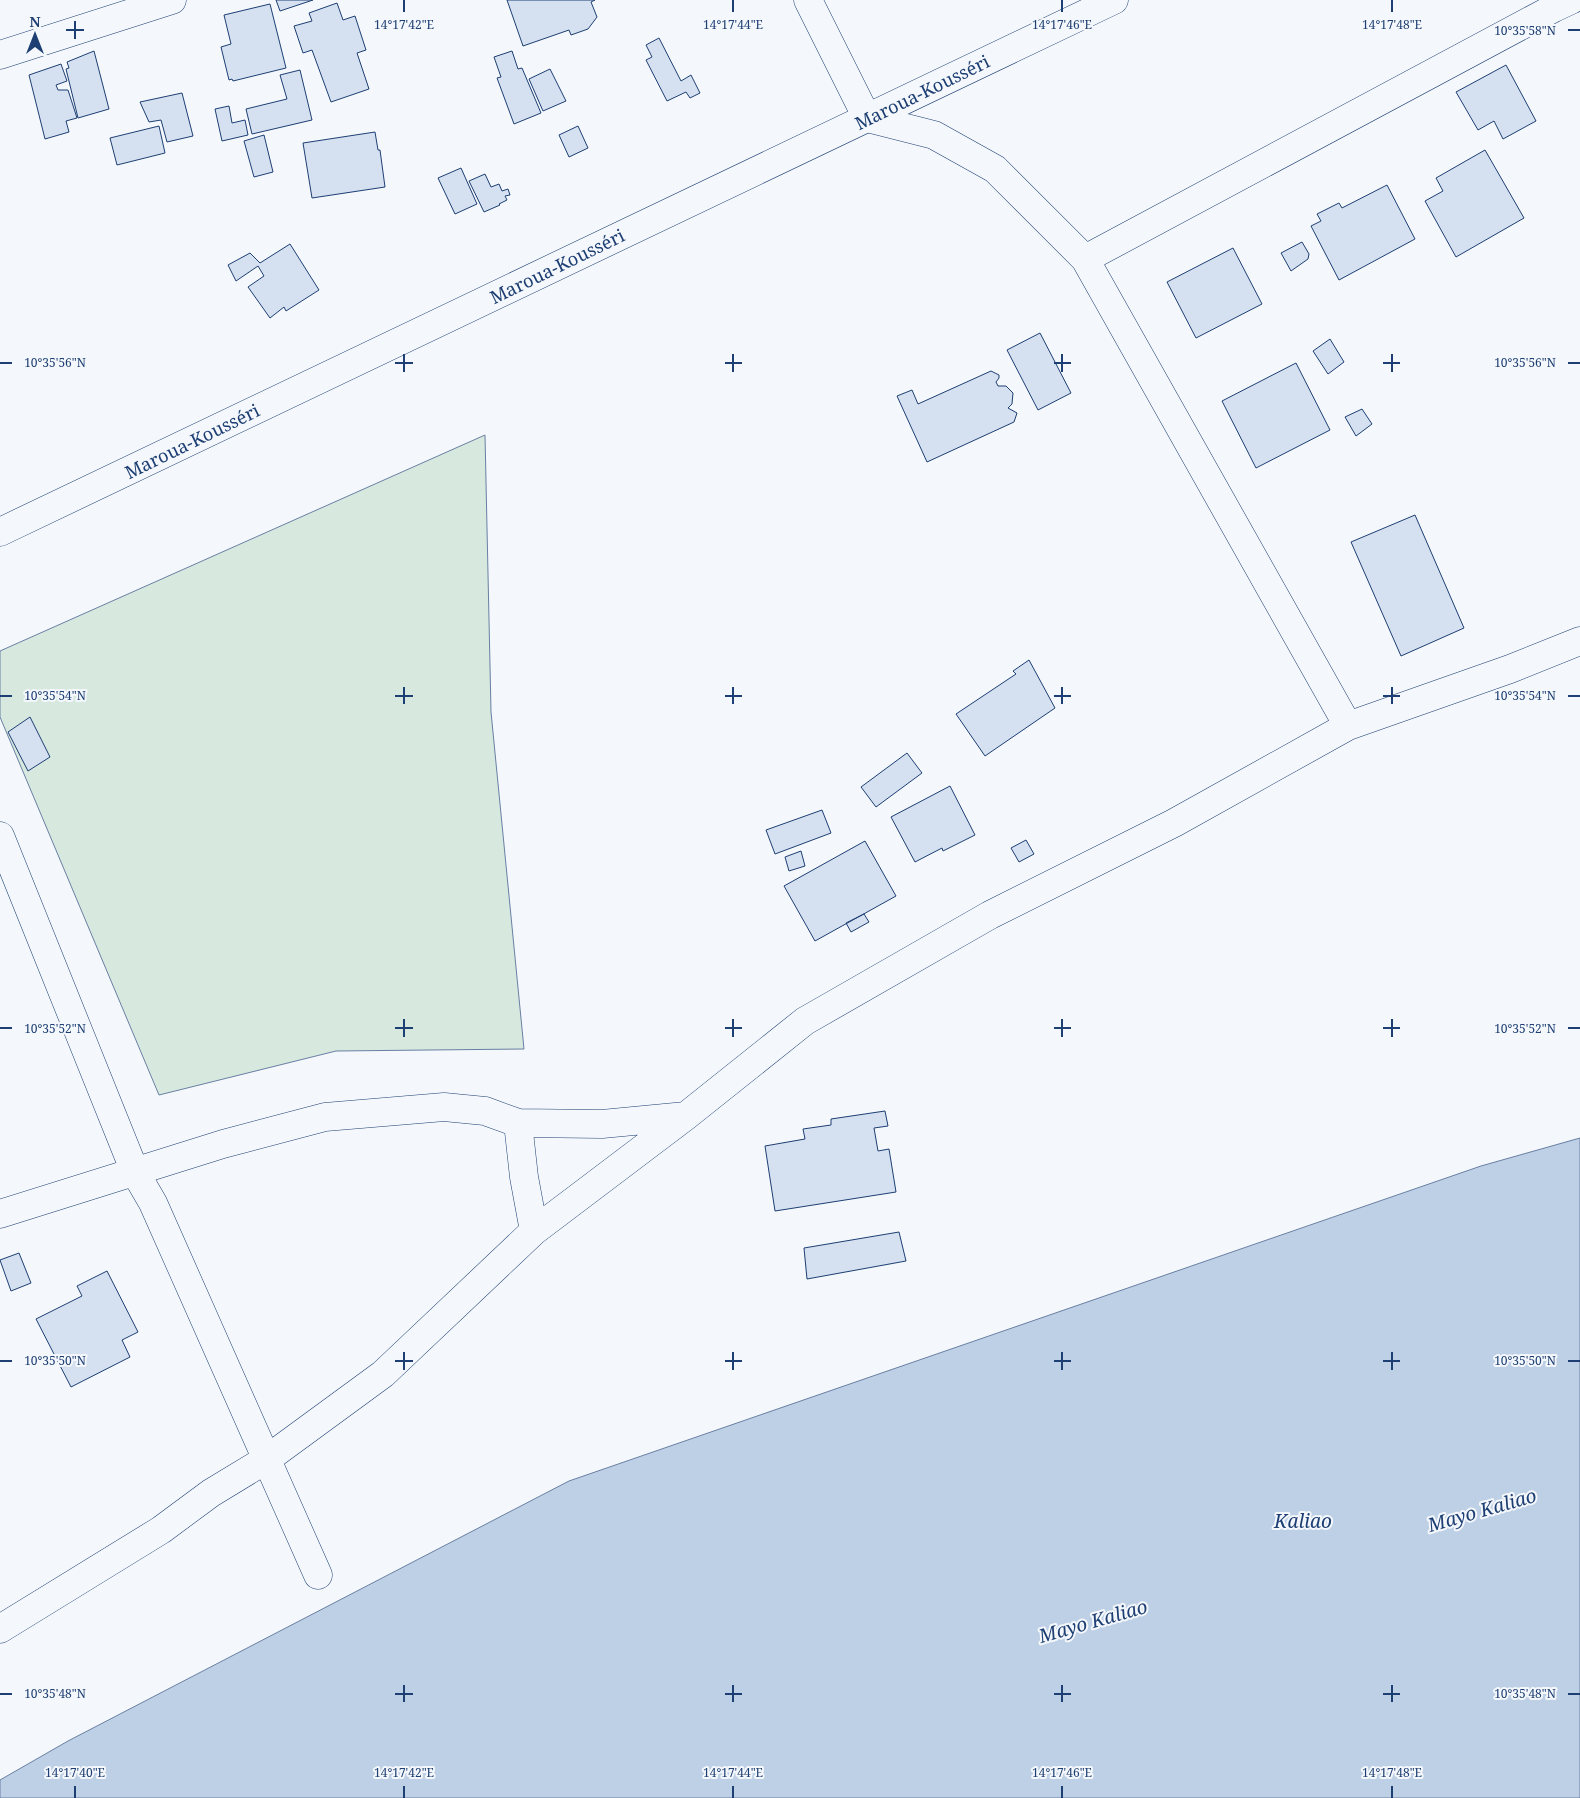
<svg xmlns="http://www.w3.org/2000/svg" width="1580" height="1798" font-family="'Noto Serif',serif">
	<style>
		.green { fill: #d7e8df; stroke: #687fa3 }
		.water { fill: #bed0e5; stroke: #687fa3 }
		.building { fill: #d5e0f0; stroke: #1d3f73 }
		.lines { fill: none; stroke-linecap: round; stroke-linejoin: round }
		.minor-casing { stroke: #1d3f73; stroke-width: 29 }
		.highway-casing { stroke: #1d3f73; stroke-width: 29 }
		.minor { stroke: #f4f7fb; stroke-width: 28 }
		.highway { stroke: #f4f7fb; stroke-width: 28 }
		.ticks { fill: none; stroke: #1d3f73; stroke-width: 2 }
		.labels { text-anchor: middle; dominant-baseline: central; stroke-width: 4; stroke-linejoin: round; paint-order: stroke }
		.street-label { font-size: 18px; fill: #1d3f73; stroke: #f4f7fb }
		.water-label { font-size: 19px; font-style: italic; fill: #1d3f73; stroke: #f4f7fb }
		.ticks-label { font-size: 12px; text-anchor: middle; fill: #1d3f73; stroke: #f4f7fb; stroke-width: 4; stroke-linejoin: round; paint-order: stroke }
	</style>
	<rect width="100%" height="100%" fill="#f4f7fb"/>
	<!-- green -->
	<path class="green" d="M485,435l6,277 33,337 -188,2 -177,44 -159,-378v-66z"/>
	<!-- water -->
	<path class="water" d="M1580,1138v660h-1580v-18l68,-39 501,-260 912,-315z"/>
	<!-- building -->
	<path class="building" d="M276,0h37l-33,11z
		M507,0h88l-4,2 6,15 -9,12 -17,6 -2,-5 -46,16z
		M337,3l6,17 12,-4 11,34 -9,3 12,36 -38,13 -19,-52 -9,3 -9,-27 18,-5 -3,-8z
		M270,4l16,64 -53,13 -1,-2 -3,1 -8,-33 10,-3 -7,-29z
		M659,38l22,43 10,-6 9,18 -10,5 -4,-6 -19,9 -21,-41 6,-3 -6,-12z
		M94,51l15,58 -31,9 -12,-49 3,-1 -2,-6z
		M512,51l6,18 4,-1 19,45 -27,11 -17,-46 4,-1 -7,-20z
		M61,64l6,17 -11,4 2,5h10l9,28 -11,3 3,11 -24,7 -16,-64z
		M1506,65l30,56 -33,18 -9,-18 -16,9 -22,-38z
		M550,69l16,32 -23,10 -14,-32z
		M300,70l12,50 -60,14 -6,-25 41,-10 -7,-24z
		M182,93l11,43 -26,6 -6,-22 -12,2 -9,-20z
		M229,106l3,17 13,-3 3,15 -26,6 -7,-32z
		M159,126l6,27 -48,12 -7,-27z
		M578,126l10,22 -19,9 -10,-22z
		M375,132l3,18h2l5,37 -73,11 -9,-55z
		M264,135l9,37 -19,5 -10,-36z
		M1485,150l39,68 -68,39 -31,-56 18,-10 -7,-13z
		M461,168l16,36 -22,10 -17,-36z
		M485,174l6,13 8,-3 3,7 6,-2 2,6 -5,1 2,4 -8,4 1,1 -16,7 -15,-31z
		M1387,185l28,54 -76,41 -28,-54 10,-5 -4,-7 22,-11 3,5z
		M1302,242l7,12 -1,5 -17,12 -10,-18z
		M290,244l29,46 -33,21 -2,-4 -14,11 -22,-31 16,-11 -6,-10 -22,15 -8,-16 22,-12 10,10z
		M1233,248l29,56 -66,34 -29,-56z
		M1040,333l31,60 -33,17 -31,-60z
		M1330,339l14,23 -16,12 -15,-23z
		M1296,363l34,67 -74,38 -34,-67z
		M991,371l8,4v3l-3,4 2,4h8l7,7 -1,11 -4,4 9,5 -3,9 -87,40 -30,-66 15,-6 6,14z
		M1362,409l10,15 -16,12 -11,-19z
		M1415,515l49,113 -63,28 -50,-114z
		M1029,660l26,48 -70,48 -29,-42 60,-40 -3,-3z
		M30,717l20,40 -22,14 -20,-39z
		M907,753l15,20 -46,34 -15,-20z
		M950,786l25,49 -32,16 -1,-3 -27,14 -24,-45z
		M822,810l9,23 -56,21 -9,-24z
		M1026,840l8,14 -15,8 -8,-14z
		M865,841l31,55 -81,45 -31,-55z
		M801,851l4,15 -16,5 -4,-14z
		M864,914l5,8 -18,10 -5,-9z
		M885,1111l3,15 -14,2 4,23 11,-2 7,43 -121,19 -10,-65 40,-7 -2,-10 28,-4v-6z
		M899,1232l7,29 -99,18 -3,-31z
		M19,1253l12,30 -20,8 -11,-31z
		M107,1271l31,61 -16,8 8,17 -59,30 -35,-68 46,-23 -5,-10z"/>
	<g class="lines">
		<defs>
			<path id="minor" d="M808,0l59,118 67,17 61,34 90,90 263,467
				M0,55l172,-55
				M1085,259l469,-251 17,-8
				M0,836l135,336 18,31 165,372
				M518,1123l84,1 84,-8
				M0,1214l223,-70 102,-27 119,-10 41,4 33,12 6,54 10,54
				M0,1629l161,-99 50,-37 56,-34 116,-85 151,-143 152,-115 119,-95 185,-106 184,-92 174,-97 162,-57 70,-28"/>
			<path id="highway" d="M0,532l1114,-532"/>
		</defs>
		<!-- minor casing -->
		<use href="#minor" class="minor-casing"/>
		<!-- highway casing -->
		<use href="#highway" class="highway-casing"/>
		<!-- minor -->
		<use href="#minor" class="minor"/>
		<!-- highway -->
		<use href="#highway" class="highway"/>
	</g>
	<!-- ticks -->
	<path class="ticks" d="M404,0v12M733,0v12M1062,0v12M1392,0v12M75,21v18M66,30h18M1568,30h12M404,354v18M733,354v18M1062,354v18M1392,354v18M0,363h12M395,363h18M725,363h17M1054,363h17M1383,363h17M1568,363h12M404,687v17M733,687v17M1062,687v17M1392,687v17M0,696h12M395,696h18M725,696h17M1054,696h17M1383,696h17M1568,696h12M404,1019v18M733,1019v18M1062,1019v18M1392,1019v18M0,1028h12M395,1028h18M725,1028h17M1054,1028h17M1383,1028h17M1568,1028h12M404,1352v18M733,1352v18M1062,1352v18M1392,1352v18M0,1361h12M395,1361h18M725,1361h17M1054,1361h17M1383,1361h17M1568,1361h12M404,1685v17M733,1685v17M1062,1685v17M1392,1685v17M0,1694h12M395,1694h18M725,1694h17M1054,1694h17M1383,1694h17M1568,1694h12M75,1786v12M404,1786v12M733,1786v12M1062,1786v12M1392,1786v12"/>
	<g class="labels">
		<!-- street labels -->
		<g class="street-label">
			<text transform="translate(922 92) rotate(-26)">Maroua-Kousséri</text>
			<text transform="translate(557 266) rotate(-26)">Maroua-Kousséri</text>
			<text transform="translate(192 441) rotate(-26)">Maroua-Kousséri</text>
		</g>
		<!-- water labels -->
		<g class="water-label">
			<text transform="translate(1482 1510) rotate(-16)">Mayo Kaliao</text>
			<text x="1303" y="1521">Kaliao</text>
			<text transform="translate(1093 1621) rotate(-16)">Mayo Kaliao</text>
		</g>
	</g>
	<g class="ticks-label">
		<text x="404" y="29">14°17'42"E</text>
		<text x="733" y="29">14°17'44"E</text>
		<text x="1062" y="29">14°17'46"E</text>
		<text x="1392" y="29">14°17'48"E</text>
		<text x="1525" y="35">10°35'58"N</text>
		<text x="55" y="367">10°35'56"N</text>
		<text x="1525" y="367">10°35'56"N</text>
		<text x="55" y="700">10°35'54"N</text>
		<text x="1525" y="700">10°35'54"N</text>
		<text x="55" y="1033">10°35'52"N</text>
		<text x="1525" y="1033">10°35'52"N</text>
		<text x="55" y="1365">10°35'50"N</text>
		<text x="1525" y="1365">10°35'50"N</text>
		<text x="55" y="1698">10°35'48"N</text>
		<text x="1525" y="1698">10°35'48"N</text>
		<text x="75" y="1777">14°17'40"E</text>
		<text x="404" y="1777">14°17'42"E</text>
		<text x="733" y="1777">14°17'44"E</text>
		<text x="1062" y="1777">14°17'46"E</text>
		<text x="1392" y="1777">14°17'48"E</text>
	</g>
	<!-- north arrow -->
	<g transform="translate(35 35)" stroke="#f4f7fb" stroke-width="4" paint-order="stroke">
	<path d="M0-4L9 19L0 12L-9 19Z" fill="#1d3f73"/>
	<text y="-8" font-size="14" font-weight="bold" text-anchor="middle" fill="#1d3f73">N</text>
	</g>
</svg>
